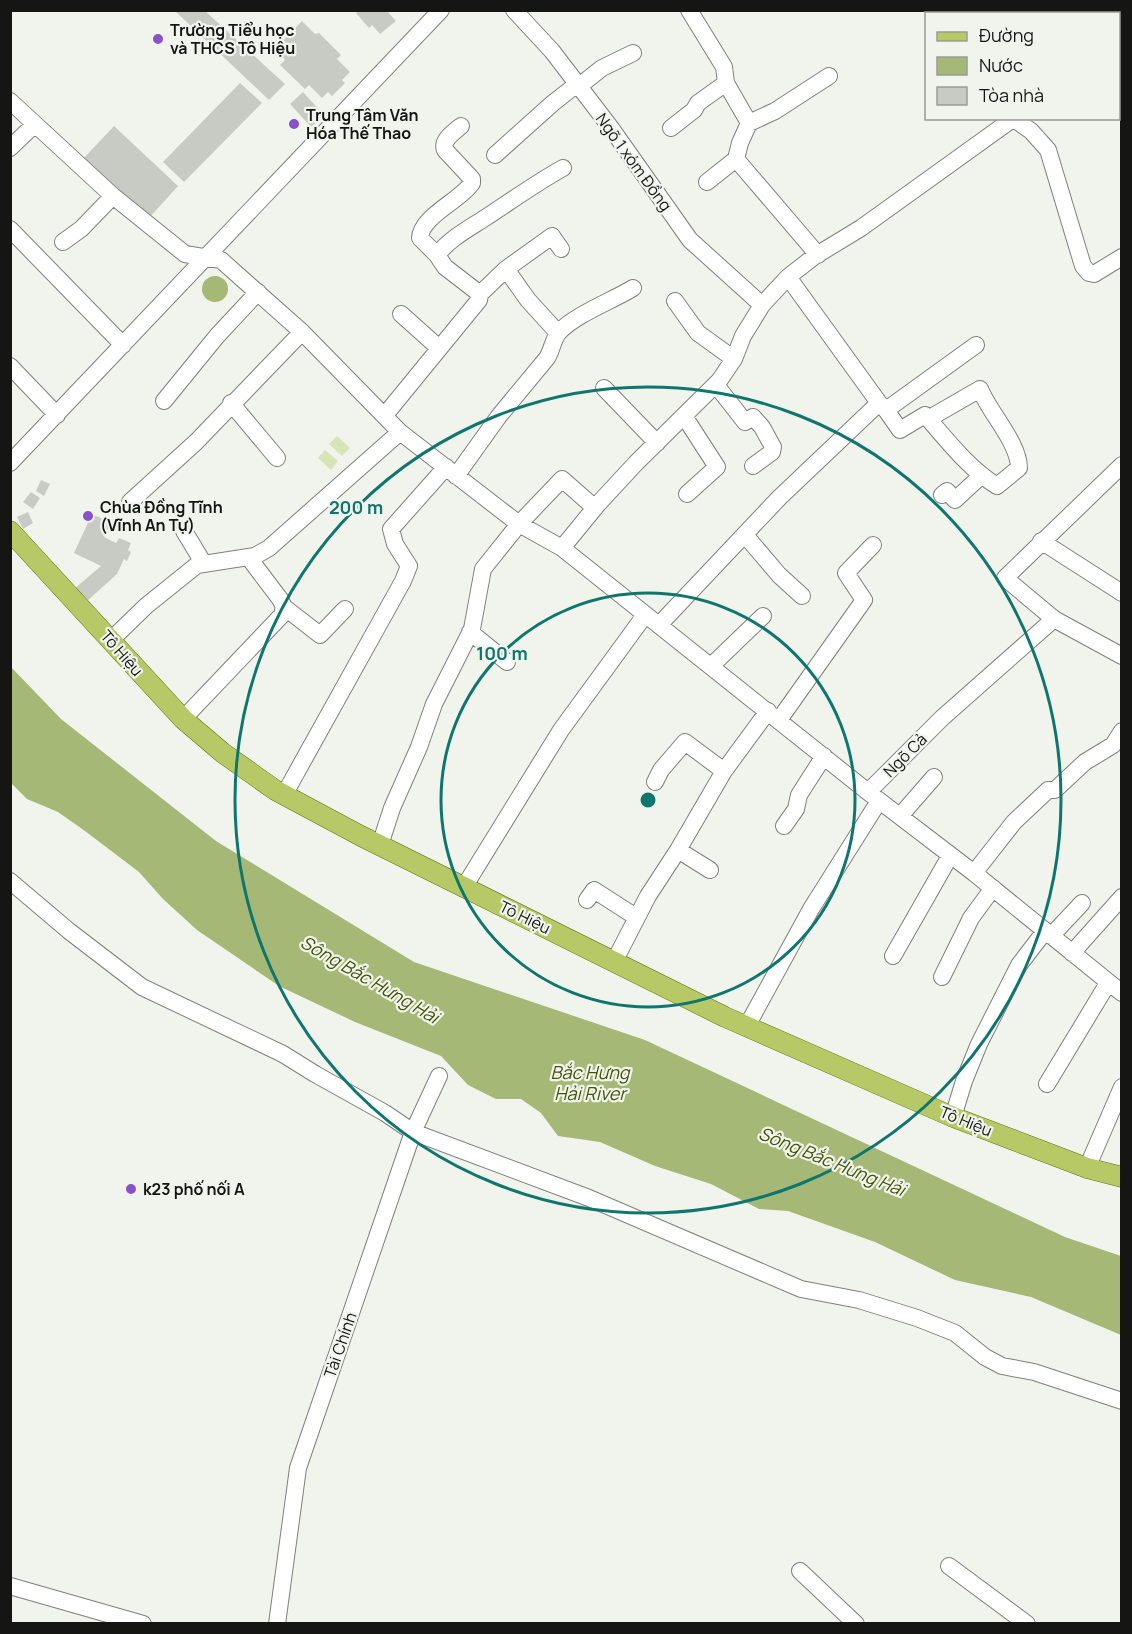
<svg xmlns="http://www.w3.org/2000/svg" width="1132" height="1634" font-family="Manrope,sans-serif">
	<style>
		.green { fill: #d7e5b6 }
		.water { fill: #a5b875 }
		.building { fill: #c8cac4 }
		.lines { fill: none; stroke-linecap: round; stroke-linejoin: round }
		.minor-casing { stroke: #7f817b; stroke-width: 18 }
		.major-casing { stroke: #5f7307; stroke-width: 21 }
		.minor { stroke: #fff; stroke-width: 16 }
		.major { stroke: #b7c966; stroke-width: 20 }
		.ring { fill: none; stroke: #0f766e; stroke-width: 3 }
		.poi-dot { fill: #8751c9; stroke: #f1f4ed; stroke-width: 2 }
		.labels { text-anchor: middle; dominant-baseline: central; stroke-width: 4.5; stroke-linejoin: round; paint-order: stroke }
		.poi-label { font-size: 16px; font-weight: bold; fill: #151613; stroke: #f1f4ed; text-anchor: start }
		.street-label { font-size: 16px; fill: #151613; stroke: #f1f4ed }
		.water-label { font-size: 18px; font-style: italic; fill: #455507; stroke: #f1f4ed }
		.centre { fill: #0f766e; stroke: #f1f4ed; stroke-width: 3 }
		.ring-label { font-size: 18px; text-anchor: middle; font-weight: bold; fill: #0f766e; stroke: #f1f4ed; stroke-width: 4.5; stroke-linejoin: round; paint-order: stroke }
	</style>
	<rect width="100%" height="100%" fill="#f1f4ed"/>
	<!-- green -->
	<path class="green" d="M337,436l13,12 -8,8 -13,-12z
		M325,450l13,11 -7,9 -13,-12z"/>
	<!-- water -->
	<path class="water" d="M202 289a13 13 0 1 1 26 0a13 13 0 1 1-26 0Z
		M10,666l51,53 155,122 198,121 231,78 420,197 56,19v79l-90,-38 -76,-17 -80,-38 -87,-31 -29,-2 -48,-25 -56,-18 -55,-24 -42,-6 -17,-23 -20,-14h-25l-28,-14 -27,-29 -86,-34 -76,-36 -82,-56 -34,-31 -24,-27 -54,-41 -27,-19 -31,-13 -16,-16z"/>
	<!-- building -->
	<path class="building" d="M174,10h30l81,74 -16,16z
		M360,10h26l10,11 -16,13 -8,-9 -3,3 -13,-15z
		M302,21l13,13 4,-1 22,22 -4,4 13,13 -8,8 3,3 -13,13 -4,-4 -6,6 -13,-13 -4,4 -25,-24 5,-5 -10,-11z
		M240,83l22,20 -78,79 -21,-20z
		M303,92l21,23 -13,12 -21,-23z
		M114,126l64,60 -29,32 -65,-60z
		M41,480l9,4 -6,12 -8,-5z
		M31,492l9,6 -7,11 -10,-7z
		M28,512l5,11 -10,6 -6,-12z
		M92,514l19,9 -7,14 12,6 3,-5 12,5 -3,7 3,2 -4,9 -3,-2 -7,15 -31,28 -12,-13 27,-23 -27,-13z"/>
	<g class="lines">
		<defs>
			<path id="minor" d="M514,10l38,41 59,77 79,112 72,65
				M689,10l35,57 2,16 23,40 -9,20 -4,16 82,96
				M1097,14l3,-4
				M1118,19l4,4
				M578,87l24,-19 31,-15
				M10,101l103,95 72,58 36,6 81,72 98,100 119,92 43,24 306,244 106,81 148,120
				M1014,119l17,12 17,19 35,116 6,7 5,1 28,-17
				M749,123l26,-12 54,-35
				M671,128l23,-18 4,-7 28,-20
				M10,148l24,-23
				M495,155l58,-52 23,-18
				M707,182l29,-23
				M10,229l113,116
				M63,242l18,-13 32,-33
				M437,255l-17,-17c1,-22 40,-37 52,-55v-4l-27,-29c-4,-10 9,-18 16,-24
				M506,269l22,31 30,33
				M788,277l91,126
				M480,294l26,-25 46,-33 9,13
				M675,301l23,32 36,26
				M401,314l38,34
				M10,366l47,49
				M716,385l29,37 8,-5 9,10 11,20 -1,5 -19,14
				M604,388l53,55
				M164,401l53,-65 41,-44
				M231,403l46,55
				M886,410l14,20 25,-15c22,25 44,54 72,71l22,-18c0,-25 -30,-56 -39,-79l-52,30
				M385,415l94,-115 1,-6 -35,-27 -8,-12c12,-16 31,-26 48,-37 26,-17 51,-35 78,-50
				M684,416l33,51 -30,27
				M10,463l431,-453
				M1122,465l-117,113 49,41 68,37
				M456,476l43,-60 48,-58c5,-8 6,-19 12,-26 17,-18 53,-31 74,-44
				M942,495l5,-4 8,9 27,-25
				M130,502l66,-60 106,-110
				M184,531l20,33
				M745,535l34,40 23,21
				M1041,541l81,52
				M562,548l36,-44 38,-41 83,-82 15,-22 9,-23 19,-31 26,-28 27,-21 46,-28 153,-110
				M284,607l36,28 25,-26
				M659,625l120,-127 100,-95 7,7 90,-65
				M470,632l37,30
				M111,640l35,-34 51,-41 58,-9 14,-8 131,-116
				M711,666l52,-50
				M183,719l99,-104 2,-8 -4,-8 -31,-41
				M779,720l85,-120 -18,-27 27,-28
				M655,782l6,-12 24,-28 39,29
				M868,792l74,-74 112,-99
				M284,795l119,-214 6,-15 -14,-22 -4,-15 55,-62
				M900,816l34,-39
				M784,826l12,-17 3,-14 25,-39
				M380,845l12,-37 27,-61 15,-43 38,-75 11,-60 36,-45 43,-45 33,29
				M678,850l32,20
				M974,873l40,-51 34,-32h7l30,-28 28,-17 9,-14
				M10,881l59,50 73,56 141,67 32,20 70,39 28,19 176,66 212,91 58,11 58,18 38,15 30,24 17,9 32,6 88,29
				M464,887l97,-157 84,-115
				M587,900l7,-10 42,27
				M1051,936l31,-33
				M1072,953l50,-56
				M893,956l57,-100
				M614,962l34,-66 30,-46 46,-79 44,-60
				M942,977l29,-59 22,-30
				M747,1026l64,-117 68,-108
				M1047,1084l61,-101
				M953,1117l11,-36 15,-37 40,-79 26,-34
				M1087,1168l35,-81
				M949,1566l78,58
				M800,1571l56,53
				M10,1586l133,38
				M277,1624l21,-156 115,-336 26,-56"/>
			<path id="major" d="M10,531l173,188 40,34 52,37 86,46 364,181 228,100 134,51 35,9"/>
		</defs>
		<!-- minor casing -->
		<use href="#minor" class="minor-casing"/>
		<!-- major casing -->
		<use href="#major" class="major-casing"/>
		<!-- minor -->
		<use href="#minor" class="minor"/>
		<!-- major -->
		<use href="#major" class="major"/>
	</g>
	<!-- distance rings -->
	<g class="ring">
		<circle cx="648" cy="800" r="207"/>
		<circle cx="648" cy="800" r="413"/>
	</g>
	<!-- markers -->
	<g class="poi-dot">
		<circle cx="158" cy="39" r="6"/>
		<circle cx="294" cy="124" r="6"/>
		<circle cx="88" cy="516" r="6"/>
		<circle cx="131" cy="1189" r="6"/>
	</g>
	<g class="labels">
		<!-- poi labels -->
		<g class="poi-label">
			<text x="170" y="30">Trường Tiểu học<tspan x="170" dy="18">và THCS Tô Hiệu</tspan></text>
			<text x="306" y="115">Trung Tâm Văn<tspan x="306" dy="18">Hóa Thế Thao</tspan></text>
			<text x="100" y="507">Chùa Đồng Tĩnh<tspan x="100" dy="18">(Vĩnh An Tự)</tspan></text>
			<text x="143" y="1189">k23 phố nối A</text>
		</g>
		<!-- street labels -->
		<g class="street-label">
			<text transform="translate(634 162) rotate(54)">Ngõ 1 xóm Đồng</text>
			<text transform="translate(122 653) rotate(49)">Tô Hiệu</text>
			<text transform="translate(905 755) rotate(-45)">Ngõ Cả</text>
			<text transform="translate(525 917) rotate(26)">Tô Hiệu</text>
			<text transform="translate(966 1121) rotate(22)">Tô Hiệu</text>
			<text transform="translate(340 1345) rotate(-71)">Tài Chính</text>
		</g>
		<!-- water labels -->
		<g class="water-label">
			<text transform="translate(370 979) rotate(30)">Sông Bắc Hưng Hải</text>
			<text x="590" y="1072">Bắc Hưng<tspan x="590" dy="21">Hải River</tspan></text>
			<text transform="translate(832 1161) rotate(22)">Sông Bắc Hưng Hải</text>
		</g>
	</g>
	<circle cx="648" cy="800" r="9" class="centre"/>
	<g class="ring-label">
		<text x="356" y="514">200 m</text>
		<text x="502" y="660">100 m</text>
	</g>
	<!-- border -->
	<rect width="1132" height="1634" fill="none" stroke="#151613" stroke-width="24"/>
	<!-- legend -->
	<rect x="925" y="12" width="195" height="108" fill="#f1f4ed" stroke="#999b96" stroke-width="1.5"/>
	<rect x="937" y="32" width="30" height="9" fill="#b7c966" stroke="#999b96" stroke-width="1.5"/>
	<text x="979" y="42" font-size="18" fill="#151613">Đường</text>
	<rect x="937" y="57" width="30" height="18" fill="#a5b875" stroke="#999b96" stroke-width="1.5"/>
	<text x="979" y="72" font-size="18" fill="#151613">Nước</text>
	<rect x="937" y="87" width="30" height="18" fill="#c8cac4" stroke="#999b96" stroke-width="1.5"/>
	<text x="979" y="102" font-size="18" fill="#151613">Tòa nhà</text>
</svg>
